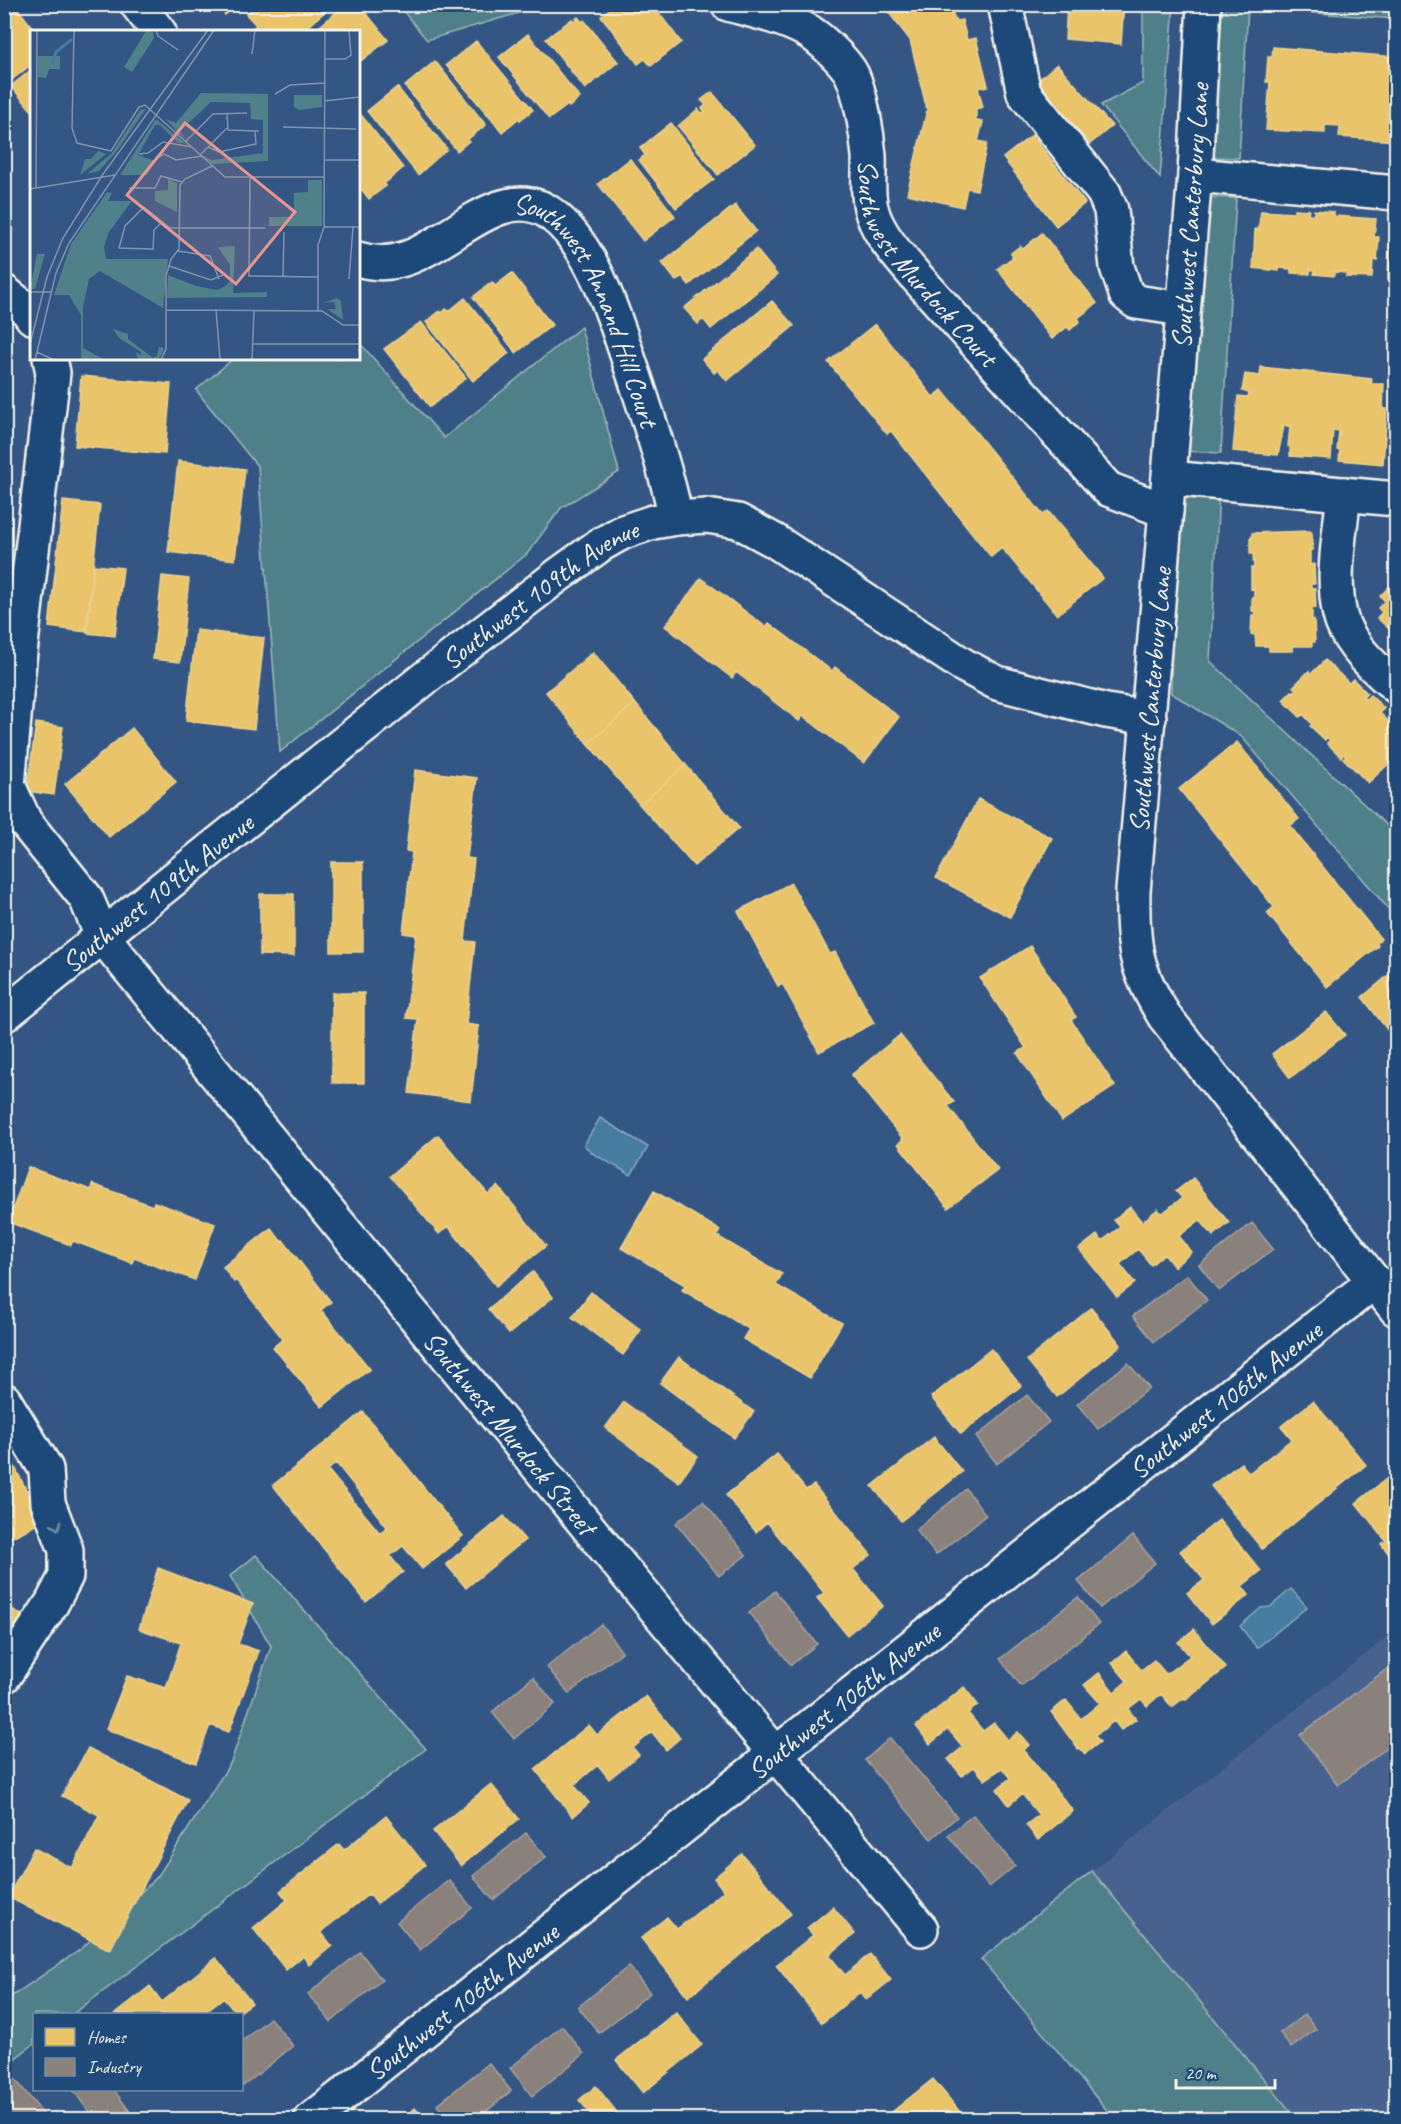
<svg xmlns="http://www.w3.org/2000/svg" width="1401" height="2124" font-family="Caveat,sans-serif">
	<style>
		.built { fill: #47628f }
		.green { fill: #50808a; stroke: #a2b8b9; stroke-width: 1.5 }
		.water { fill: #447ba0; stroke: #8aaabd; stroke-width: 1.5 }
		.homes { fill: #e9c46a; stroke: #ecd290; stroke-width: 1.5; fill-rule: evenodd }
		.industry { fill: #8a817c; stroke: #aaa39c; stroke-width: 1.5 }
		.lines { fill: none; stroke-linecap: round; stroke-linejoin: round }
		.minor-casing { stroke: #f4f1e8; stroke-width: 38 }
		.minor { stroke: #1f4a7a; stroke-width: 33 }
		.oneway { stroke: #748da6 }
		.labels { text-anchor: middle; dominant-baseline: central; stroke-width: 6; stroke-linejoin: round; paint-order: stroke }
		.street-label { font-size: 28px; fill: #f4f1e8; stroke: #1f4a7a }
		.inset-river { fill: none; stroke: #447ba0; stroke-width: 3 }
		.inset-road { fill: none; stroke: #8194ad; stroke-width: 1.5 }
		.view { fill: #e69792; fill-opacity: 0.15; stroke: #e69792; stroke-width: 3 }
		.inset-edge { fill: none; stroke: #f4f1e8; stroke-width: 3 }
	</style>
	<rect width="100%" height="100%" fill="#345685"/>
	<filter id="ink" filterUnits="userSpaceOnUse"><feTurbulence type="fractalNoise" baseFrequency=".0167" numOctaves="2"/><feDisplacementMap in="SourceGraphic" scale="12" xChannelSelector="R" yChannelSelector="G"/><feConvolveMatrix kernelMatrix="1 2 1 2 8 2 1 2 1" color-interpolation-filters="sRGB"/></filter>
	<g filter="url(#ink)">
		<!-- built -->
		<path class="built" d="M1396,1630v478l-14,11h-85l-205,-248z"/>
		<!-- green -->
		<path class="green" d="M1238,4l158,1v14l-148,-11 -9,150 -26,-1 5,-150 19,-1z
			M398,5h148l-119,35z
			M1143,5h31l-14,173 -59,-73 42,-22z
			M1202,197l34,1 -15,255 -37,-2z
			M581,327l38,145 -58,36 -34,46 -247,198 -22,-285 -62,-77 37,-31 125,-1 1,-16 85,96z
			M1175,490l44,3 -9,168 186,173v84l-155,-182 -70,-43z
			M256,1555l170,194 -353,265h-39v30l-29,22v-65l76,-52 77,-73 73,-114 40,-116 -41,-70z
			M1092,1871l205,248h-183l-133,-160z"/>
		<!-- water -->
		<path class="water" d="M600,1118l48,29 -17,28 -39,-22 -8,-8z
			M1291,1589l16,18 -50,41 -17,-22 21,-18 9,-1z"/>
		<!-- homes -->
		<path class="homes" d="M217,4h21l-13,11z
			M258,4h76l-33,28h-53l8,-7 -10,-11z
			M346,4h13l29,36 -30,23v-31h-45z
			M616,4h36l29,38 -30,24 -6,-7 -7,5 -37,-48z
			M882,4h73l1,2 -5,4 5,11 6,-1 5,20 9,-2 12,48 -10,2 5,19 -7,2v12l7,1 -5,19 9,2 -10,47 -10,-2 -4,19 -56,-13 20,-84 -17,-70z
			M1067,4h57l-3,40 -56,-5z
			M15,5l21,27h-4v32l-28,22v-72z
			M578,17l4,5 2,-2 34,42 -33,27 -39,-50 26,-20 1,2z
			M528,34l52,64 -11,9 -1,-2 -19,14 -50,-62z
			M476,41l57,69 -13,10 -1,-2 -17,14 -56,-67z
			M1273,47l123,10v84l-57,-4 1,-11 -15,-1v8l-59,-3 4,-48h-4l2,-25h4z
			M435,61l51,64 -18,14 1,2 -12,10 -52,-65z
			M1057,64l55,62 -22,18 -54,-62z
			M32,69v42l-21,-25z
			M397,87l50,62 -29,26 -51,-64z
			M712,92l43,53 -37,30 -40,-49 20,-17 4,4 3,-2 -3,-3 4,-3 -5,-5z
			M358,111l45,57 -19,16 2,2 -17,13 -11,-14z
			M671,123l43,56 -38,29 -37,-48 6,-5 -5,-7z
			M1032,135l53,68 -29,23 -53,-68z
			M630,159l45,57 -32,25 -45,-57z
			M735,205l21,26 -67,54 -7,-9 -6,5 -14,-18z
			M1294,209l15,1 -1,4 6,1v-5l20,2v4l42,3 -2,18h5l-2,24 -4,-1 -1,18 -26,-1v-4l-12,-1v4l-20,-2 1,-4h-5v4l-19,-1v-4l-12,-1v3l-26,-3 2,-39 3,1 3,-19 33,2z
			M1395,222h1v59l-8,-1v-3l2,-36 3,1z
			M1042,233l55,70 -19,15 2,3 -10,9 -3,-3 -15,12 -55,-70 16,-12 -2,-4 9,-7 3,3z
			M4,243l7,1 -6,28h-1z
			M756,249l21,26 -66,54 -8,-10 -5,5 -14,-16z
			M512,273l40,52 -36,28 -43,-56 19,-15 3,4z
			M465,298l44,55 -36,28 -47,-59 14,-11 2,2 4,-4 3,2z
			M772,301l22,25 -67,55 -9,-11 -4,3 -12,-14z
			M421,322l45,56 -36,29 -46,-58z
			M875,324l58,73 9,-7 101,125 5,-4 55,67 -46,37 -55,-67 -11,9 -100,-126 -4,3 -59,-72z
			M1261,367l111,12 -1,5h13l-1,25h4l-4,55 -44,-4 1,-10h-3l2,-19 -6,-1 -2,29 -41,-3v-9l-2,-1 2,-20h-6l-6,29 -45,-4 5,-55 10,1 1,-4 -7,-2 3,-17 15,2z
			M81,376l90,8 -6,70 -90,-8z
			M1396,417v48h-4z
			M4,457l6,1 -6,48z
			M178,461l67,8 -10,91 -67,-8z
			M63,501l37,4 -14,127 -37,-5z
			M1310,531l2,2 1,17h-3v15l4,-1 1,20h-4v4h4l1,20h-4v12h2l1,22h-3v4h-19v5h-24v-5h-13l-1,-11 -4,-1 1,-19h3l-1,-4h-2v-14l2,-1v-8l-3,1v-21h3l-1,-14h-3v-16h2v-5z
			M94,565l29,3 -8,68 -28,-3z
			M162,576l27,3 -9,83 -27,-3z
			M701,578l65,49 3,-4 63,48 3,-4 64,50 -35,46 -61,-47 -4,5 -63,-49 -4,6 -67,-52z
			M1396,580v55l-19,-17 5,-6 -4,-4 7,-7 -5,-5z
			M196,630l68,8 -10,91 -68,-8z
			M593,652l42,51 -47,41 -42,-52z
			M1325,660l24,23 4,-4 14,14 -4,4 3,2 4,-4 14,13 -4,5 12,12 2,-2 2,3v31l-28,26 -25,-25 3,-2 -2,-2 -3,3 -14,-14 3,-3 -4,-3 -1,3 -15,-14 2,-2 -9,-10 -3,3 -17,-17 9,-9 1,1 3,-3 -3,-2 16,-16 2,3z
			M635,703l51,62 -46,40 -52,-61z
			M36,723l27,4 -9,68 -27,-4z
			M132,728l44,54 -67,55 -44,-53z
			M1237,742l62,77 -9,7 91,113 -4,4 1,3 -51,41 -60,-74 7,-6 -95,-118z
			M686,765l53,63 -45,38 -54,-61z
			M415,770l62,8 -10,80 7,1 -9,82 10,1 -9,82 13,2 -8,75 -62,-8 9,-74 -12,-1 10,-83 -13,-2 9,-81 -6,-1z
			M978,799l74,39 -42,79 -74,-39z
			M331,862h32v90h-32z
			M791,883l39,71 5,-2 39,71 -55,29 -37,-69 -4,3 -40,-75z
			M260,894h34v62l-34,-1z
			M1030,946l46,71 -5,3 44,66 -53,35 -45,-68 9,-5 -46,-70z
			M1396,969v72l-34,-44z
			M332,993h32v90h-32z
			M1326,1012l19,23 -55,43 -18,-24z
			M900,1035l54,67 -6,4 50,64 -50,38 -50,-64 5,-5 -52,-64z
			M438,1135l50,59 10,-8 48,60 -50,40 -48,-60 -9,8 -49,-58z
			M28,1167l63,23 1,-6 61,22 1,-4 61,22 -20,56 -61,-22 -2,5 -59,-22 -2,4 -63,-23z
			M1193,1178l36,45 -16,13 -13,-16 -21,16 13,16 -18,15 -10,-13 -13,11 -13,-16 -18,15 15,19 -18,14 -38,-48 18,-14 5,6 18,-14 -6,-7 16,-13 12,15 16,-13 3,5 21,-16 -6,-7z
			M654,1191l66,39 -3,6 65,38 -6,11 66,38 -32,55 -67,-39 6,-10 -67,-39 3,-5 -64,-37z
			M271,1228l10,13 2,-1 48,62 -10,8 49,59 -48,38 -49,-60 10,-8 -47,-59 -2,2 -11,-15z
			M533,1272l20,25 -44,37 -21,-25z
			M591,1292l50,38 -18,25 -51,-38z
			M1091,1308l30,37 -64,52 -30,-37z
			M991,1349l30,37 -60,48 -30,-37z
			M679,1357l75,55 -20,26 -74,-55z
			M1313,1401l53,64 -104,84 -51,-63 30,-23 8,10 43,-34 -11,-13z
			M624,1402l74,54 -19,26 -74,-54z
			M363,1412l100,124 -41,33 -19,-23 -13,10 13,16 -37,30 -93,-117zM336,1463l51,64 -7,6 -52,-63z
			M934,1437l28,35 -61,49 -29,-35z
			M777,1454l29,36 8,-5 57,70 -18,14 30,37 -36,29 -30,-37 7,-5 -57,-71 -11,10 -30,-37z
			M14,1465l28,57 -38,19v-71z
			M1396,1471v92l-15,-19 5,-3 -30,-38z
			M504,1516l21,24 -59,48 -20,-24z
			M1219,1520l42,51 -19,15 7,9 -37,29 -25,-31 17,-13 -24,-29z
			M158,1568l95,36 -15,40 21,7 -30,81 -19,-7 -14,38 -90,-34 21,-53 39,12 15,-45 -42,-14z
			M4,1604l24,15 -24,34z
			M1194,1629l32,39 -40,32 -2,-2 -12,9 -11,-13 -14,12 -6,-7 -13,10 8,10 -15,11 -7,-9 -19,15 5,6 -15,12 -5,-6 -2,1 -27,-37 15,-12 15,19 19,-16 -16,-18 15,-12 15,19 13,-11 -15,-18 14,-12 15,19 13,-10 12,14 24,-18 -12,-14z
			M964,1687l14,18 -10,8 15,18 11,-8 14,17 10,-8 11,13 -5,5 49,61 -35,29 -12,-15 13,-10 -17,-21 -13,11 -12,-16 13,-11 -8,-10 -17,12 -11,-13 -12,9 -14,-17 15,-12 -15,-18 -18,15 -14,-18z
			M646,1696l34,42 -14,12 -14,-18 -19,16 6,7 -30,24 -11,-14 -24,20 15,18 -16,14 -38,-48 54,-44 8,10z
			M88,1748l100,52 -78,150 -102,-53 26,-49 38,20 27,-53 -37,-19z
			M491,1784l28,35 -58,47 -28,-35z
			M386,1816l39,49 -48,39 -8,-10 -48,38 11,14 -23,19 -6,-9 -17,14 -33,-42 34,-28 -7,-9 59,-47 5,6z
			M742,1854l49,60 -103,83 -47,-59 26,-21 10,12 47,-38 -10,-13z
			M833,1907l22,27 -26,21 16,20 25,-21 21,26 -25,20 -6,-8 -38,31 -46,-58 37,-30 -6,-7z
			M216,1958l36,45 -15,11 -14,-16 -21,16h-87l35,-28 12,16z
			M676,2012l26,33 -59,48 -27,-33z
			M933,2079l31,38 -3,3h-79z
			M596,2086l27,34h-38l6,-6 -12,-14z
			M415,2108l10,12h-24z"/>
		<!-- industry -->
		<path class="industry" d="M1252,1223l21,26 -54,42 -20,-26z
			M1187,1275l20,25 -53,42 -21,-26z
			M1128,1363l21,25 -51,41 -21,-25z
			M1027,1395l22,27 -52,42 -21,-27z
			M966,1489l20,26 -50,40 -20,-25z
			M703,1501l43,54 -27,21 -43,-53z
			M1133,1536l22,27 -55,45 -22,-27z
			M775,1591l42,53 -26,21 -42,-52z
			M1078,1597l21,27 -78,62 -21,-27z
			M601,1624l21,28 -53,42 -22,-27z
			M1396,1662v79l-58,44 -38,-50z
			M533,1677l22,27 -41,35 -22,-27z
			M890,1738l67,79 -26,22 -66,-79z
			M973,1815l42,51 -26,21 -41,-52z
			M526,1833l20,24 -53,43 -20,-24z
			M449,1880l23,28 -52,42 -23,-28z
			M360,1952l22,28 -51,42 -23,-28z
			M629,1966l21,27 -51,40 -21,-26z
			M1305,2014l11,15 -25,19 -11,-15z
			M270,2018l23,28 -51,41v-46z
			M562,2026l22,28 -52,42 -22,-28z
			M489,2063l22,28 -35,29h-28l-11,-15z
			M6,2068l42,52h-44v-51z
			M73,2090h41l17,23 -10,7h-26z"/>
		<g class="lines">
			<defs>
				<g id="minor">
					<path d="M137,4l22,28"/>
					<path id="s1" d="M728,4c26,7 54,13 78,26 13,7 40,32 46,45 9,19 15,59 17,81 1,21 -3,39 4,59 8,22 24,39 39,57l196,217 58,22"/>
					<path d="M1005,4l19,89 80,100 7,17 6,57 9,27 10,8 47,7"/>
					<path d="M1204,4l-9,171 -62,716c-1,54 2,79 32,126l231,292"/>
					<path d="M1195,175l201,18"/>
					<path id="s2" d="M358,259c55,18 95,-35 141,-51 17,-6 37,-6 52,6 45,33 66,113 84,164 15,46 31,92 41,140"/>
					<path d="M4,292l24,19 4,6"/>
					<path id="s3" d="M50,358l3,15 -34,288 -11,124 17,37 61,76 16,38 527,641 292,352"/>
					<path d="M1169,478l227,21"/>
					<path d="M1344,494c-4,39 -13,82 -4,121 6,27 35,54 56,71"/>
					<path id="s4" d="M4,1015l426,-341 127,-98 43,-31 23,-13 30,-10 23,-4 31,-2 31,5 37,20 188,124 34,18 109,28 43,7"/>
					<path d="M4,1400l42,69 2,34 18,47v26l-14,27 -48,73"/>
					<path id="s5" d="M311,2120l1064,-839"/>
				</g>
			</defs>
			<!-- minor casing -->
			<use href="#minor" class="minor-casing"/>
			<!-- minor -->
			<use href="#minor" class="minor"/>
		</g>
		<!-- one-way arrows -->
		<defs><path id="oneway-chevron" d="M-2-3.5L2.5 0L-2 3.5" fill="none" stroke-width="1.6" stroke-linecap="round" stroke-linejoin="round" transform="scale(1.5)"/></defs>
		<use class="oneway" href="#oneway-chevron" transform="translate(57 1526) rotate(69)"/>
	</g>
	<g class="labels">
		<!-- street labels -->
		<g class="street-label">
			<text transform="translate(1190 216) rotate(-86)">Southwest Canterbury Lane</text>
			<text stroke="none"><textPath href="#s1" startOffset="357">Southwest Murdock Court</textPath></text>
			<text stroke="none"><textPath href="#s2" startOffset="308">Southwest Annand Hill Court</textPath></text>
			<text stroke="none"><textPath href="#s4" startOffset="682">Southwest 109th Avenue</textPath></text>
			<text transform="translate(1150 700) rotate(-85)">Southwest Canterbury Lane</text>
			<text stroke="none"><textPath href="#s4" startOffset="196">Southwest 109th Avenue</textPath></text>
			<text stroke="none"><textPath href="#s5" startOffset="1164">Southwest 106th Avenue</textPath></text>
			<text stroke="none"><textPath href="#s3" startOffset="1252">Southwest Murdock Street</textPath></text>
			<text stroke="none"><textPath href="#s5" startOffset="678">Southwest 106th Avenue</textPath></text>
			<text stroke="none"><textPath href="#s5" startOffset="192">Southwest 106th Avenue</textPath></text>
		</g>
	</g>
	<!-- overview -->
	<g transform="translate(30 30)">
		<rect width="330" height="330" fill="#345685"/>
		<path d="M116,1l7,1 1,6 -22,34 -8,-5zM8,26h22v13h-11l-3,9 -8,-1zM171,63l67,1v67l-56,3 -11,-9 11,5 51,-7v-33l-12,-1 -1,-16 -39,-1 -31,29 6,8 -8,-6 -12,-14 10,4zM264,65h28v12l-23,3 -5,-3zM116,79l-30,43 -17,19 -12,3 24,-20 29,-44zM126,89l29,24h-7l-18,-18h-5l-17,30 17,6 -8,14h-27zM68,121l8,3 -26,21 5,-16h6zM138,149l9,4v29l-22,-11v-10l13,-1zM278,150h14v46h-53v-9h25v-24l14,-1zM77,162l5,1 -4,8h24l-23,31 -5,15 2,12h62l-5,49 -63,-37 -11,8 -6,28v41l20,11h7l-2,1h-27v-45l-12,-20h-15l17,-51zM205,216l-2,47 34,-1v5l-100,1 1,-23 28,11 21,4 7,-3 6,-6v-16l-12,-18zM7,224h8l-10,35h-5zM307,268l4,3 2,19 -16,-11h9l-2,-7 -12,1zM83,299l15,5v5l25,19 4,-2 2,-9 5,1 -1,5 -5,7h-20l-2,-8 5,3v-3l-22,-14z" fill="#50808a"/>
		<path class="inset-river" d="M22,35l4,-13 16,-13"/>
		<path class="inset-road" d="M44,0l-2,98 5,15 34,8 28,-44 6,-2 80,72h99M126,0l2,6 20,14M222,24l3,-24M295,29h20l6,-4 -2,-25M245,64l15,-9 34,-2M294,71l36,-4M197,83l1,17 31,1M253,97l73,2M156,111l27,-27 34,-1M178,117l11,5 37,-8 -1,-13M109,124l9,-1 15,-11 29,5M170,125l27,-27M127,128l7,-4 12,6 26,-4M294,130h36M220,148l-1,98 69,1M6,157l1,-157M99,158h26l6,-12 21,6M0,159l85,-14M132,192l-8,8 -1,19 -34,-1 6,-22 19,-19 26,21h95M294,197h36M148,221l32,5 9,23M139,236l42,14 12,-5M253,246l1,-44M319,249l4,-52M0,262h21M186,279l4,51M136,280l156,1 21,14h17M288,281v-66l6,-18 1,-197M0,314l17,-67 16,-39 40,-64 105,-144M222,314h108M7,322l17,8M5,330l21,-87 13,-30 145,-213M131,330l5,-11v-73l5,-17 8,-10 1,-64 5,-6 27,-13M222,330l2,-49"/>
		<path class="view" d="M155,93l110,89 -59,72 -109,-89z"/>
		<rect width="330" height="330" class="inset-edge"/>
	</g>
	<!-- margin -->
	<rect width="1401" height="2124" fill="none" stroke="#1f4a7a" stroke-width="24"/>
	<rect x="12" y="12" width="1377" height="2100" fill="none" stroke="#f4f1e8" stroke-width="2" filter="url(#ink)"/>
	<!-- legend -->
	<rect x="33" y="2013" width="210" height="78" fill="#1f4a7a" stroke="#748da6" stroke-width="1.5"/>
	<rect x="45" y="2028" width="30" height="18" fill="#e9c46a" stroke="#748da6" stroke-width="1.5"/>
	<text x="87" y="2043" font-size="18" fill="#f4f1e8">Homes</text>
	<rect x="45" y="2058" width="30" height="18" fill="#8a817c" stroke="#748da6" stroke-width="1.5"/>
	<text x="87" y="2073" font-size="18" fill="#f4f1e8">Industry</text>
	<!-- scale -->
	<path d="M1176 2079v9h99v-9" fill="none" stroke="#f4f1e8" stroke-width="3"/>
	<text x="1185" y="2079" font-size="18" fill="#f4f1e8" stroke="#1f4a7a" stroke-width="4.5" paint-order="stroke">20 m</text>
</svg>
